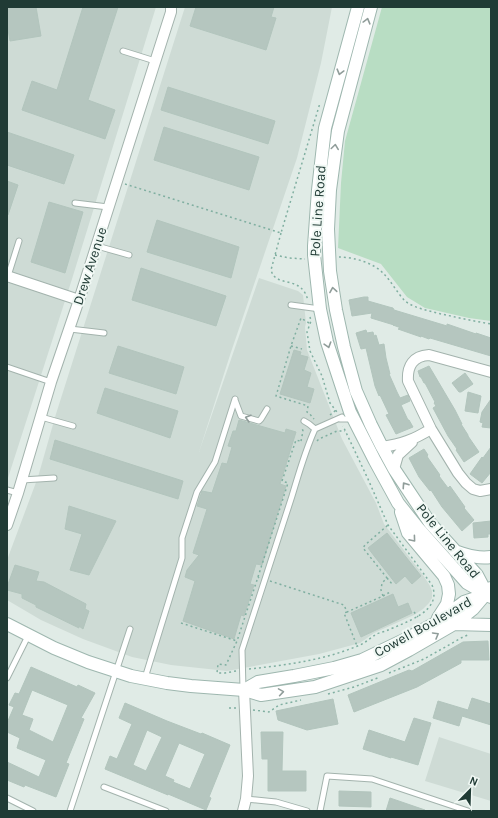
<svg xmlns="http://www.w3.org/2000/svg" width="498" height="818" font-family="Karla,sans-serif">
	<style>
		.built { fill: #cedbd5 }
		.green { fill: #b8ddc3 }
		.building { fill: #b5c6bf; stroke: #b2c5bd; fill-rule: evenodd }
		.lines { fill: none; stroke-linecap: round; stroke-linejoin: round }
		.lane-casing { stroke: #a3b3ad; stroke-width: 7 }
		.street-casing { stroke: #a3b3ad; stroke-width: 12 }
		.secondary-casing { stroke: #9eb7af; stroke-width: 14 }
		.path { stroke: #80afa1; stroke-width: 1.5; stroke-dasharray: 2 3; stroke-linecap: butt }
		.lane { stroke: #fff; stroke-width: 5 }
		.street { stroke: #fff; stroke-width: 10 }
		.secondary { stroke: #fff; stroke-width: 12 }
		.oneway { stroke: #909d9a }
		.labels { text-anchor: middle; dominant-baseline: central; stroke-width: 4; stroke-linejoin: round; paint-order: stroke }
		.street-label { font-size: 14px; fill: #203b35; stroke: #f0f8f4 }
	</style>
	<rect width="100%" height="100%" fill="#e0ebe6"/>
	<!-- built -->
	<path class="built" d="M7,7h149l-84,272 -65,202z
		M185,7h147l-11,56 -24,95 -67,197 -31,97 60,-174 39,13 5,4 3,28 -1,4 2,23 35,89 34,64 8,21 39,51 7,11 2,5v7l-3,5 -6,6 -9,6 -40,18 -14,10 -41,11 -92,17 -56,-6 -39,-8 -49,-18 -42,-19 -34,-20v-40l31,-83 18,-63z
		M439,737l52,17v47l-66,-20z"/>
	<!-- green -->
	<path class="green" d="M382,7h109v314l-22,-3 -44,-10 -18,-11 -26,-33 -43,-16 3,-65 4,-42z"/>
	<!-- building -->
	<path class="building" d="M7,7h29l5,29 -31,5 -3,-17z
		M83,7h35l-30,93 27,10 -10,29 -83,-29 10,-29 25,9z
		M196,7h78l-3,10 5,1 -10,32 -76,-24z
		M168,87l107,34 -7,23 -107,-34z
		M164,127l95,30 -10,33 -95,-30z
		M7,132l67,23 -10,29 -57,-19z
		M7,181l11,4 -10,30h-1z
		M49,202l34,10 -18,61 -34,-11z
		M157,220l82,27 -8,31 -84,-26z
		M141,268l85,28 -10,30 -84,-26z
		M364,297h4v4l21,6 4,1 1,2 53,16v-2l29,10v-1l15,5v18l-61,-18 -1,1 -8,-3v1l-23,-8 3,-1 -8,-3h1l-23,-7 1,-5 -20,3 -3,-16z
		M366,330l1,3 6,-1 1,4 2,-1 3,10 5,-1 2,14 4,16h-1l8,18 3,6 8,-3 2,6 -9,4 6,13 1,2h1l4,7 -17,7 -10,-19 3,-1 -9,-19 -1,1 -4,-10 -9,-38 -5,1 -5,-16z
		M118,346l66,21 -8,27 -67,-21z
		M294,350l7,2 -1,3 8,2 -4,13 7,3 -4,14 7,2 -4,14 -30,-9z
		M429,366l26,44 7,14h-1l7,11v1l11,16 -15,10 -8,-12 1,-1 -9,-13 -15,-28 3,-2 -2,-3 1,-1 -10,-19h-1l-3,-6h-1l-2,-6z
		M465,373l8,11 -12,8h-2l-7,-9z
		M105,388l73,23 -8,27 -73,-25z
		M468,392l13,4 -3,17 -13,-2z
		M491,399v29l-9,-1 1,-4 -3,-1 2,-10z
		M239,420l46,13 1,-4 10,3 -16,52 6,2 -24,79 -6,-1 -6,20 4,1 -10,31 -3,-1 -7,24 -51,-18 12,-40 -10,-4 2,-7 12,-15 -6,-2 14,-44 -10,-3 5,-15 10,2 10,-30 5,1 5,-17 -4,-1 5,-15h3z
		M55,440l128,41 -5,18 -128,-40z
		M491,447v25l-9,11 -12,-9 12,-17 1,1z
		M424,449l4,6 -1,1 1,2 12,17 -1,1 9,12 2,-2 15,21 -1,1 10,12 -12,11 -20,-24 -11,-17 -1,1 -11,-14 -10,-19z
		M69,506l47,15 -27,54 -19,-5 12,-36 -17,-5z
		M491,521v13h-3v3l-14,1 -1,-15z
		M387,533l34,43 -9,8 -7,-8 -9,8 -28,-36z
		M15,565l24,7 -3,9 8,1 42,22 -1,5 4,2 -6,18 -4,-3v2l-43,-21v-2l-14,-7v-4l-15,-4v-3z
		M393,594l5,13 10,-4 4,10 -51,24 -10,-24z
		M488,641l1,19h-28v3l-44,24 -63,25 -6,-17 61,-25 3,1 51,-29z
		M31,667l46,20 1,-2 17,8 -14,25 3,1 -18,44 3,1 -13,33 -31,-12 -1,2 -17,-7v-18l32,15 7,-17 -29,-12 3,-10 -13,-6v-9l7,-16 -5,-2 6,-12 4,1zM32,690l36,15 -15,37 -24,-12 4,-11 -11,-4z
		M472,698l19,6v21l-29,-9 -3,10 -26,-8 5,-17 30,9z
		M333,699l5,25 -31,6 -29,-10 -2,-9z
		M125,703l42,18 34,13 1,-1 28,12 -21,52 2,1 -5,12 -38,-16v1l-63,-26 5,-13 7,3 15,-35 -13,-6zM147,730l15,7 -16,34 -13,-6zM179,743l26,11 -15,35 -17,-7 1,-2 -9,-4z
		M414,718l17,5 -13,42 -27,-8v1l-28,-9 6,-19 36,12z
		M261,732h22l-1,39h24v20h-38v-32h-6z
		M339,791l32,1v15l-32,-1z
		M390,798l35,12v1h-39z"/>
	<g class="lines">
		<defs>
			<path id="lane" d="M123,51l32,10
				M75,203l33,4
				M97,246l32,9
				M8,276l11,-35
				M291,305l29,4
				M70,329l34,4
				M7,367l44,15
				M235,400l6,16 18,5 2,-2 6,-10
				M41,417l32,9
				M340,419h12
				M304,421l5,3 6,5 27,-12
				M22,480l32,-2
				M7,490l11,3
				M7,678l21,-42
				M145,678l37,-120v-20l15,-46 18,-30 20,-63
				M243,689l-1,-39 50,-154c7,-23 13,-45 23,-67
				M104,787l62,24
				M7,798l26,13
				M246,799l30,3 31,9
				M70,811l60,-182
				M320,811l7,-35 45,3 96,32"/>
			<path id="street" d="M7,276l72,24
				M491,372l-62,-17c-16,1 -22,11 -21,26l23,48 27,44 8,10 7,6 7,2 11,-2
				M382,447c20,-3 31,-7 49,-18
				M394,469l4,-14 14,-13
				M7,525l11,-32 33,-111 28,-82 92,-288v-5
				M243,811l3,-12 2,-23 -4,-86"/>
			<path id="secondary" d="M358,7l-33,121 -7,62 -4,56v9l6,54 7,33 23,70 25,49 23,42 20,25 49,55 24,14
				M371,7l-33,124 -8,59 -2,39 2,42 6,39 8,37 12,44 15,34 11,22 12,22 36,54 47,52 10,19
				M401,512l7,21 36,43 4,9 1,9 -2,10 -9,14
				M455,551c12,4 23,8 36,6
				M7,624l47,24 34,14 43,14 36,7 24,3 53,4 17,5 54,-8 66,-22 28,-15 45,-26 19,-15 18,-21
				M454,624l37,1
				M244,690l14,-8 36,-6 40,-8 28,-8 44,-21 28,-15 30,-22 21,-7"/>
		</defs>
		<!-- lane casing -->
		<use href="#lane" class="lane-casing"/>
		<!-- street casing -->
		<use href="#street" class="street-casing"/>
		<!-- secondary casing -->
		<use href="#secondary" class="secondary-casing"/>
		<!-- path -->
		<path class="path" d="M125,184l156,49 39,-130
			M281,233l-10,37c5,19 31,4 37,31
			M275,255l14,3 16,1
			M339,257c15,0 35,6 45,17 7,7 14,20 21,27 9,7 21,9 32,12 18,4 36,8 54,11
			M310,317l1,4 -4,11 3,19 12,25 8,27 7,9
			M309,323l-8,-5 -9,25 -1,3 -15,50 32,10 -1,6 2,1 5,6
			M291,346l11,3
			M330,415l6,-5
			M301,441l2,-10 -1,-3
			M317,441l2,-2 18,-8h8
			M258,577l30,-94 -6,-2 14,-41 4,1
			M387,578l5,6
			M270,581l74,24 3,7 36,-16 -2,-6 1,-7 5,-5 -24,-30 2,-3 23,-20
			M383,596l7,-4
			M347,612l-3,1 13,33
			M414,612l4,5
			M181,623l56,18
			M249,669c38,-4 76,-9 111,-24 5,-2 10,-7 15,-10 3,-2 7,-3 11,-4 19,-9 57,-19 46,-46l-44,-60 -20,-46 -25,-53
			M236,671l-11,2h-8l1,-9 8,1 11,-24 21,-64 1,1
			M389,673l35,-14 39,-22 5,-2
			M328,694l26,-7 26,-10
			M229,708h7
			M253,710l16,2 10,-7 22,-5"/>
		<!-- lane -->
		<use href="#lane" class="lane"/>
		<!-- street -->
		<use href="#street" class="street"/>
		<!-- secondary -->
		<use href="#secondary" class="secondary"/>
	</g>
	<!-- one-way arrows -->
	<defs><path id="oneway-chevron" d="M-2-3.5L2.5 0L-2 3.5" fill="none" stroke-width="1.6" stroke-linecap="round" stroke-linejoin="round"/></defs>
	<g class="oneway">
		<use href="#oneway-chevron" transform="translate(367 21) rotate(-75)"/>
		<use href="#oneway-chevron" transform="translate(340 72) rotate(105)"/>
		<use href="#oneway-chevron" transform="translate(335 147) rotate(-82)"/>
		<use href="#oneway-chevron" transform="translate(333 290) rotate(-99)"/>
		<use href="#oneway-chevron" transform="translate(328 345) rotate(73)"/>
		<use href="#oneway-chevron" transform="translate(248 418) rotate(-164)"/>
		<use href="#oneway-chevron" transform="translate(405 485) rotate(-124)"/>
		<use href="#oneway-chevron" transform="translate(413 539) rotate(50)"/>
		<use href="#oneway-chevron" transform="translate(436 635) rotate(-30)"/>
		<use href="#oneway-chevron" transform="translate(281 692) rotate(-9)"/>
	</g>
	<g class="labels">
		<!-- street labels -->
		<g class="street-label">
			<text transform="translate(318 211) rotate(-86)">Pole Line Road</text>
			<text transform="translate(90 266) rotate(-72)">Drew Avenue</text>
			<text transform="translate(448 541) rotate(51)">Pole Line Road</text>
			<text transform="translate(423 627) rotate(-29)">Cowell Boulevard</text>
		</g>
	</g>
	<!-- border -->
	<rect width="498" height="818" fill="none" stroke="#203b35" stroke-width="16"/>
	<!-- north arrow -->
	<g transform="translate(470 790) rotate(23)" stroke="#f0f8f4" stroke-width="3" paint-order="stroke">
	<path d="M0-3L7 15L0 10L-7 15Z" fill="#203b35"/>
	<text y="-6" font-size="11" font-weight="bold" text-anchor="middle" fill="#203b35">N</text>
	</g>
</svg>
